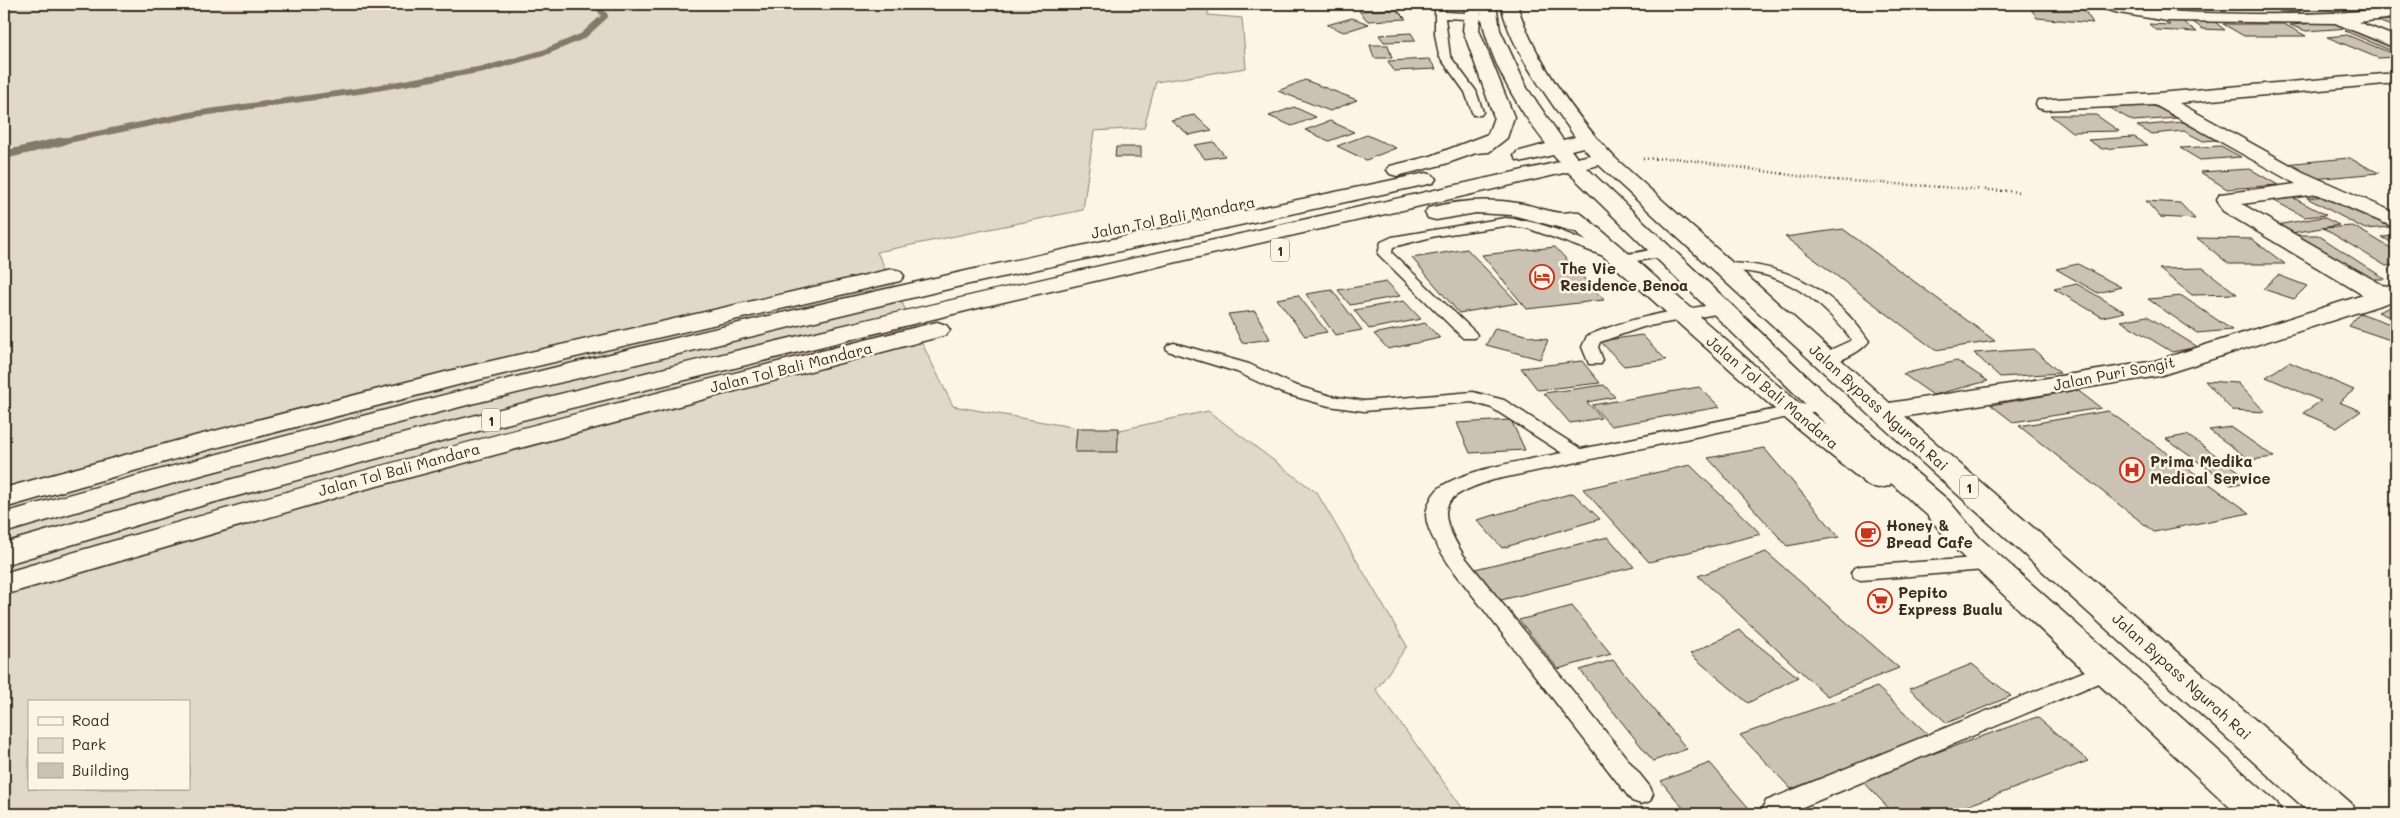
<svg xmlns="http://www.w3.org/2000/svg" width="2400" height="818" font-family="Mali,sans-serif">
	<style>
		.green { fill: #e0d8c8; stroke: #8e8173; fill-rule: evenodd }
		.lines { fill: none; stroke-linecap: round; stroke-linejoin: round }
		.stream-far1 { stroke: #85796b; stroke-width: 6 }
		.stream { stroke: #85796b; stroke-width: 8 }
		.building { fill: #ccc2b3; stroke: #3b2a1e }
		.lane-casing { stroke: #3b2a1e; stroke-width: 3 }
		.street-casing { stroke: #3b2a1e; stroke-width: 3 }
		.highway-casing { stroke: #3b2a1e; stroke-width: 3 }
		.path { stroke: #3b2a1e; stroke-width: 2.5; stroke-dasharray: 1 3; stroke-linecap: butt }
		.lane { fill: #fcf5e5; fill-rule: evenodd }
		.street { fill: #fcf5e5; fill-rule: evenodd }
		.highway { fill: #fcf5e5; fill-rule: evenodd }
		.labels { text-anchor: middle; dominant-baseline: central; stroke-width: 5; stroke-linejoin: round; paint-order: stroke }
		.shield { fill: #fcf5e5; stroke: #75675a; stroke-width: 1 }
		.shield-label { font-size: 14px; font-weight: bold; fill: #3b2a1e }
		.street-label { font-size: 15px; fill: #3b2a1e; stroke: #fcf5e5 }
		.poi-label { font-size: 15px; font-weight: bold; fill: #3b2a1e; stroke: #fcf5e5; text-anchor: start }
	</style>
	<rect width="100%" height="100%" fill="#fcf5e5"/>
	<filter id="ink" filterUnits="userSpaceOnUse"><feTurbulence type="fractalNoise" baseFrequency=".02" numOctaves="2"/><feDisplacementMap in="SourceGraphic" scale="10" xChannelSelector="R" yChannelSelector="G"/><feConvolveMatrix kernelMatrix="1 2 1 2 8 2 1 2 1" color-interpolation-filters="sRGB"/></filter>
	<g filter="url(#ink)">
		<!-- green -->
		<path class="green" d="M4,4h1205l-1,11 34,3 4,50 -90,14 -12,46 -50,3 -11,79 -206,42 76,154 153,27 102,-22 109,82 90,153 -31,44 91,124h-1463zM29,702h160v87h-160z"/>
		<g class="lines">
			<!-- stream-far1 -->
			<path class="stream-far1" d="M58,142l137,-28 170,-24 124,-22 54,-15 40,-17 22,-20 -6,-8 -12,-4"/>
			<!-- stream -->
			<path class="stream" d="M4,155l59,-14"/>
		</g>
		<!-- building -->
		<path class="building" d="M2028,4l55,4 10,15 -56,-5z
			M2151,4h18l8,5h-18z
			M2263,4h20l18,7 -19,1z
			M1396,9l10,10 -38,2 -9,-10z
			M1352,18l17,6 -25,8 -17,-7z
			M2161,18l18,1 18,13 -41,-2 -7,-6 21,1z
			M2395,19l1,9 -18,-7z
			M2190,20h22l13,10 -22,-1z
			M2332,22l17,6 -43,3 -16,-6z
			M2223,24h61l22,12h-62z
			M2363,30l33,14v9l-51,-22z
			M1411,33l5,8 -32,1 -5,-7z
			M2347,35l49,20v2l-18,1 -51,-21z
			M1370,45h18l4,13h-18z
			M1429,59l7,10 -42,2 -6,-10z
			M1305,80l52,20 -27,11 -52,-20z
			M2151,104l26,14 -44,3 -25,-14z
			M1294,107l22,10 -24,9 -23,-10z
			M1194,115l18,15 -23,5 -18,-15z
			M2050,115h46l23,16 -47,1z
			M1330,121l24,11 -25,9 -24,-11z
			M2183,122l33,18 -13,1 -19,-10 -33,3 -14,-8z
			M1367,135l29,13 -30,12 -29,-14z
			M2134,137l14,8 -46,4 -14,-9z
			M1214,142l11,14 -20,3 -11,-14z
			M2221,146l20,11 -41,3 -20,-12z
			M1116,147h25v10h-26z
			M2349,158l30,15 -66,6 -29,-15z
			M2250,169l28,16 -51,4 -27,-17z
			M2284,193l42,22 -21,2 -42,-22z
			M2334,195l59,32 -28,2 -58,-31z
			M2146,201l34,2 15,16 -35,-2z
			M2323,217l16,8 -47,8 -16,-8z
			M2353,226l43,25v14l-10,1 -63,-38z
			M1843,229l152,112 -60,9 -150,-113z
			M2298,235h20l67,44h-21z
			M2396,236v9l-14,-8z
			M2197,238l55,1 33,25h-56z
			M1555,247l49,53 -77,9 -45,-54z
			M1467,249l51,54 -59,10 -47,-55z
			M2078,264l43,23 -23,6 -42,-24z
			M2203,268l34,26 -45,1 -33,-26z
			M2278,275l29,11 -13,13 -31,-10z
			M1387,282l13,14 -50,9 -12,-15z
			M2077,284l48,28 -23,5 -48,-28z
			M1332,290l30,40 -27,5 -29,-41z
			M1298,295l29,37 -22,4 -28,-37z
			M2182,296l50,34 -35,3 -49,-34z
			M1404,301l17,18 -52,10 -15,-19z
			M2390,307l6,3v10l-18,-8z
			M1255,311l15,28 -28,4 -14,-29z
			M2360,313l36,13v16l-47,-16z
			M2147,316l51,31 -26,5 -51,-31z
			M1425,323l15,15 -52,11 -14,-15z
			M1495,328l53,12 -8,19 -54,-14z
			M1642,335l24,25 -42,6 -24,-25z
			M2033,349l27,24 -60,4 -26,-24z
			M1582,361l18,22 -62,7 -17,-22z
			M1957,361l31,20 -55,14 -30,-21z
			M2289,362l65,28 -15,12 22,9 -24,17 -34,-15 18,-12 -55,-24z
			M2205,381l33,2 27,29 -33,-2z
			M1604,385l11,12 -28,5 14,16 -31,5 -26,-30z
			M1699,387l21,20 -109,19 -19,-21z
			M2077,390l24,18 -88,14 -22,-17z
			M2108,411l142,102 -96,19 -135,-106z
			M1511,420l14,30 -55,3 -13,-30z
			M2231,427l43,30 -24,3 -41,-30z
			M1077,428h42l-2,24h-42z
			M2187,435l66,46 -22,4 -65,-46z
			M1764,448l75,89 -52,9 -79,-88z
			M1690,465l71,69 -112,28 -66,-73z
			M1573,493l27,26 -98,29 -25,-28z
			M1608,537l26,30 -137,34 -22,-32z
			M1766,552l133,116 -72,28 -129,-120z
			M1572,606l39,48 -53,15 -39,-49z
			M1739,630l59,47 -50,26 -58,-49z
			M1613,660l74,89 -34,12 -73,-91z
			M1972,664l39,32 -64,27 -38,-34z
			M1877,687l54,50 -140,52 -51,-54z
			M2037,717l51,44 -143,53h-51l-33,-35z
			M1710,763l44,51h-66l-27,-33z"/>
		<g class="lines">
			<defs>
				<path id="lane" d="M1435,4h10v8l42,2 5,3 -5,3 -42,-2 5,38 26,35 7,21 -2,3h-8l-8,-23 -26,-36 -4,-22z
					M1505,218c44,3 76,24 117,35 12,4 40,-11 47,0l-7,4 -39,6 -96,-35 -22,-2 -69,10 -43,11 -1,6 83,79 2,3 -2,3h-12l-85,-84 3,-12 11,-5z
					M1722,263c63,-1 111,26 147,78 -8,12 -36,25 -50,22l-2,-4 2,-4 33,-15c-23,-31 -58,-61 -97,-67 -12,-3 -26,0 -38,-3l-2,-3 2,-3z
					M1721,304l8,5 -2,3 -84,15 -43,15 -2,5 5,13 -2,4h-12l-7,-17 5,-11c43,-19 88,-26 134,-32z
					M1174,343l75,21 45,21 37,11 33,5 109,-9 31,8 77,49 240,-49 6,1 3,4 -3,4 -6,1 -328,70c-53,17 -59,27 -29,76l186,231 3,7 -3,7 -9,3 -9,-3 -182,-235c-9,-15 -24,-34 -24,-52 1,-8 6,-19 11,-24 21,-20 96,-31 125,-37l-70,-45 -20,-6 -108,9 -35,-5 -47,-13 -45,-21 -69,-21 -2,-3 2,-3z
					M1990,557l7,2 3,5 -3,5 -136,11 -7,-2 -3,-5 3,-5 7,-2z
					M2107,662l8,2 3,6 -3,6 -329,138h-20l-3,-6 3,-7z"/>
				<path id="street" d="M2095,4c29,-2 58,6 87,8 71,3 143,4 214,-4v10l-38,4 38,15v11l-61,-25 -168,-2 -48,-8 -22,-6z
					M2396,73v10l-217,20 124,69 93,41v15l-79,-34 -75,10 144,83 10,-2v15l-237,76 -276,44 -10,-2 -4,-6 4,-6 10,-2 272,-43 208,-66 -140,-84 -6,-12 3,-5 8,-1 68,-9 -141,-79 -110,5 -7,-2 -2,-4 2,-4 120,-7z"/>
				<path id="highway" d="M1466,4h30l4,26 27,58 36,52 12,-3c-26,-39 -65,-87 -74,-133h16c16,54 59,113 98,154l278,248 458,397 5,11h-45l-438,-396 -274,-253 -12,3 244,231 118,102 31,37 297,265 5,11h-45l-279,-262 -31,-37 -36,-32 -2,3 -10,2 -10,-2 -82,-66 -211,-188 -64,-17 -36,-2 -40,7 -8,-2 -3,-5 3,-5c32,-8 63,-10 95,-4 12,2 26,8 38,9 6,0 11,-2 18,-1 85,68 162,147 249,214l-260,-254 -586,135 -496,122 -282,76 -200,60v-22c512,-149 1034,-263 1555,-381l-6,-7 -29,7 -7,-2 -3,-4 3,-4 29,-8c-28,-35 -59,-87 -65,-132l-2,18 35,87 -7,21 -18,14 -13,1 -31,11 -48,12 -7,-2 -3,-4 3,-4 41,-10 57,-22 6,-17 -31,-87zM1583,147l7,8 -13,3 -6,-8z
					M1426,173l7,2 3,4 -3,4 -468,102 -490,118 -270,71 -201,59v-20c318,-90 639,-170 962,-242 153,-34 307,-66 460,-98z
					M892,269l8,2 4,5 -4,5 -431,101 -262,68 -203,58v-20l183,-50 278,-71z
					M937,322l9,3 4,5 -4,5 -584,155 -358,105v-22c309,-92 620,-173 933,-251z"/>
			</defs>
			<!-- lane casing -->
			<use href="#lane" class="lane-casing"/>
			<!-- street casing -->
			<use href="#street" class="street-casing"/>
			<!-- highway casing -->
			<use href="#highway" class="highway-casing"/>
			<!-- path -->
			<path class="path" d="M1643,159l32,-1 143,21 203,13"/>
			<!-- lane -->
			<use href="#lane" class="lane"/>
			<!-- street -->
			<use href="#street" class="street"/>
			<!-- highway -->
			<use href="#highway" class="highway"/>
		</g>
	</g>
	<!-- icons -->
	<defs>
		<symbol id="hotel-ring" viewBox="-11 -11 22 22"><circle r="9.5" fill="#fcf5e5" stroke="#c8321e" stroke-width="1.5"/><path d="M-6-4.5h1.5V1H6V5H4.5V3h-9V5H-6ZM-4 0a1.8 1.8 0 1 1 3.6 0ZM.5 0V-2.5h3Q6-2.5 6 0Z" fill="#c8321e"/></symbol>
		<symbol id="hospital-ring" viewBox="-11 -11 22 22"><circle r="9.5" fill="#fcf5e5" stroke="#c8321e" stroke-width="1.5"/><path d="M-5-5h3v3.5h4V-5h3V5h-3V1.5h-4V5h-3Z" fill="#c8321e"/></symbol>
		<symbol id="cafe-ring" viewBox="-11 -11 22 22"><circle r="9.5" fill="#fcf5e5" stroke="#c8321e" stroke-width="1.5"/><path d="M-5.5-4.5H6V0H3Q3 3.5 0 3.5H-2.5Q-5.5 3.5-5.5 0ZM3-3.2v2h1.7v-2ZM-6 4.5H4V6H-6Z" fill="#c8321e"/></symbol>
		<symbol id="supermarket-ring" viewBox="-11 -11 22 22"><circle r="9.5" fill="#fcf5e5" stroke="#c8321e" stroke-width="1.5"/><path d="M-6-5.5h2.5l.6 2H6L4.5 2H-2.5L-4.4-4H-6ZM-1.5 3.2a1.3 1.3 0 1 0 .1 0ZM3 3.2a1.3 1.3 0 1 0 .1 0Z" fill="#c8321e"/></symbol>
	</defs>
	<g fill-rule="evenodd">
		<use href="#hotel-ring" x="1528" y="263" width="28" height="28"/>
		<use href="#hospital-ring" x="2118" y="456" width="28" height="28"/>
		<use href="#cafe-ring" x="1854" y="520" width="28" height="28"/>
		<use href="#supermarket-ring" x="1866" y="587" width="28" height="28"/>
	</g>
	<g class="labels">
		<!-- shield labels -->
		<g class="shield">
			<rect x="1271" y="238.5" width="18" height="23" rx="4"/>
			<rect x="482" y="408.5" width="18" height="23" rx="4"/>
			<rect x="1960" y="475.5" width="18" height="23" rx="4"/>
		</g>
		<g class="shield-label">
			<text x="1280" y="250">1</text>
			<text x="491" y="420">1</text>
			<text x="1969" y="487">1</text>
		</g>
		<!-- street labels -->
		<g class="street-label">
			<text transform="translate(1173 217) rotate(-11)">Jalan Tol Bali Mandara</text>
			<text transform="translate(791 367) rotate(-14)">Jalan Tol Bali Mandara</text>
			<text transform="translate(2114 373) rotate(-11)">Jalan Puri Songit</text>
			<text transform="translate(1773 392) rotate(40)">Jalan Tol Bali Mandara</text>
			<text transform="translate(1879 407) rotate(42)">Jalan Bypass Ngurah Rai</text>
			<text transform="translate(399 469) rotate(-15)">Jalan Tol Bali Mandara</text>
			<text transform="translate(2182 676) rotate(42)">Jalan Bypass Ngurah Rai</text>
		</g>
		<!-- poi labels -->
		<g class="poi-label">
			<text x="1560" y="268">The Vie<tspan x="1560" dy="17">Residence Benoa</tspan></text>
			<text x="2150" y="461">Prima Medika<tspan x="2150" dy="17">Medical Service</tspan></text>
			<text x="1886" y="525">Honey &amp;<tspan x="1886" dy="17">Bread Cafe</tspan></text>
			<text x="1898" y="592">Pepito<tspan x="1898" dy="17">Express Bualu</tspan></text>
		</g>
	</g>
	<!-- margin -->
	<rect width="2400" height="818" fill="none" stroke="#fcf5e5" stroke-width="20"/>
	<rect x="10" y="10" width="2380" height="798" fill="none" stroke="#3b2a1e" stroke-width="2" filter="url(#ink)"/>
	<!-- legend -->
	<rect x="28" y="700" width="162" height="90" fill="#fcf5e5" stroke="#afa495"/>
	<rect x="38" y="717" width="25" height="8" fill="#fcf5e5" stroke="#afa495"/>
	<text x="72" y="726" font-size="15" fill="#3b2a1e">Road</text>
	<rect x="38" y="738" width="25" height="15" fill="#e0d8c8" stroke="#afa495"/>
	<text x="72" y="750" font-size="15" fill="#3b2a1e">Park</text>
	<rect x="38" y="763" width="25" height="15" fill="#ccc2b3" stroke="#afa495"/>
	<text x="72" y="776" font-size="15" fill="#3b2a1e">Building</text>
</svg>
